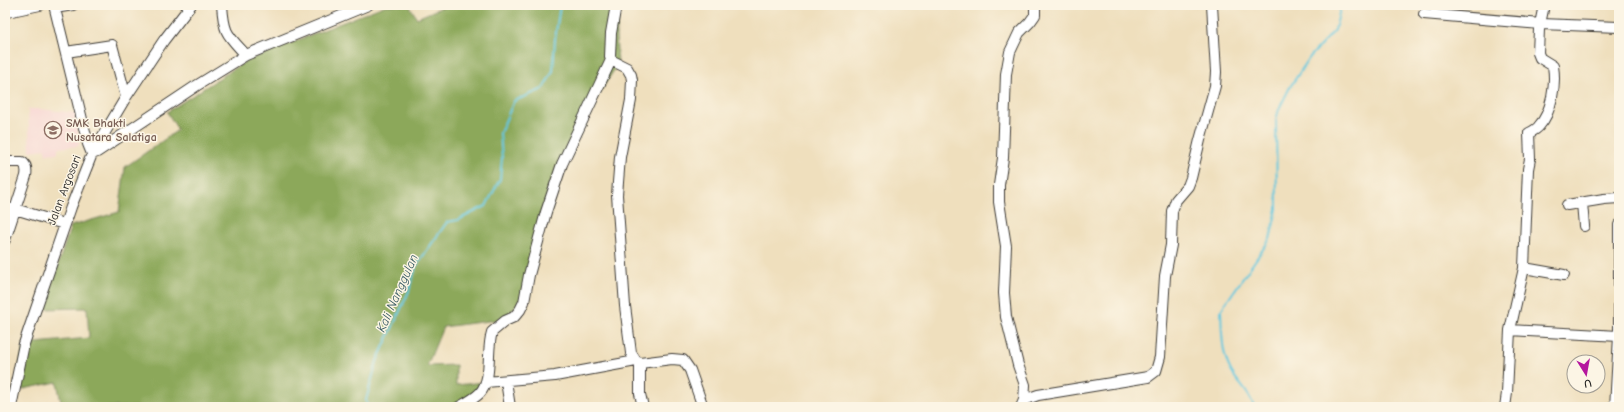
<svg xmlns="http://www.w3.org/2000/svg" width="1624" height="412" font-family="'Comic Neue',sans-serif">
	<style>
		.built { fill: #f7d0d0 }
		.forest { fill: #8ca85a; stroke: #54623b }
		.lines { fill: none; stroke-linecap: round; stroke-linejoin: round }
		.stream { stroke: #62c8df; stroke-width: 2 }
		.minor-casing { stroke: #3c3934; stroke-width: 12 }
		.minor { stroke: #fff; stroke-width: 10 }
		.labels { text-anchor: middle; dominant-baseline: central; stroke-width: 3; stroke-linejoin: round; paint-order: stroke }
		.education-label { font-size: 12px; font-weight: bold; fill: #785e54; stroke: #fcf5e5; text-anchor: start }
		.street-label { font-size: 12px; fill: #1c1c1c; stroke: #fcf5e5 }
		.water-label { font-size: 13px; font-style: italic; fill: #345860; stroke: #fcf5e5 }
	</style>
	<rect width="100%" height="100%" fill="#fcf5e5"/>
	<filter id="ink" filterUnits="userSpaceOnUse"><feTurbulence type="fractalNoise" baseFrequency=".025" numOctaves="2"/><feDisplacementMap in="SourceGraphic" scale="8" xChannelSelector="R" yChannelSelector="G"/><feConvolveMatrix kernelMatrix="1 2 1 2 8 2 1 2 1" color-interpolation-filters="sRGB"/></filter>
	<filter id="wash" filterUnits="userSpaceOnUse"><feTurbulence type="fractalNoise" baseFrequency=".012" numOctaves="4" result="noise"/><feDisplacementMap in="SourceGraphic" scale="16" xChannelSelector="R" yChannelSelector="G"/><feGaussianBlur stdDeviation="0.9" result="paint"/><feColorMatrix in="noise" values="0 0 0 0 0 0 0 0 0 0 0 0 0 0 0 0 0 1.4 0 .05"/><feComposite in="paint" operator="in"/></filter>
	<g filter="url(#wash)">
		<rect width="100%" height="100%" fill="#efdfbd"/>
		<!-- built -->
		<path class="built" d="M28,109h11l37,4 3,33 -21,2v5l-12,1 -1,-5 -15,2z"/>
		<!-- forest -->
		<path class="forest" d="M386,5h23l8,13 30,-13h174l-5,31 2,28 -27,42 -28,59 -42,135 -17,19 -61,8 -16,39 29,-1v20l28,-3 -4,7 -22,18h-396l-5,-25 -43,9 10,-47 65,-6 -2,-30 -44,1 28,-83 48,-14 6,-45 53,-37 -11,-18 79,-51z"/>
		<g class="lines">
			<!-- stream -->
			<path class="stream" d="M368,407l-2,-7 11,-39 32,-70 7,-25 31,-44 11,-2 28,-14 14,-27 2,-21 -2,-25 14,-32 29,-12 10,-18 2,-32 5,-34
				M1254,407c-4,-15 -16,-23 -23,-36 -10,-18 -9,-41 -10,-61l49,-71 7,-30 -1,-89 3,-11 11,-22 20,-30 25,-27 6,-25"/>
		</g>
	</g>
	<g filter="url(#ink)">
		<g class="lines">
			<defs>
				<path id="minor" d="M54,5l34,139 4,10 5,-2 99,-66 50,-31 122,-50
					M222,5c2,29 5,29 24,50
					M616,5l-5,28 -1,24 1,3 16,8 4,7 1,5 -1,20 -11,57 -3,38 8,111 6,47 5,8 4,2 32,-4 11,1 7,10 13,37
					M1544,5l-5,24 -1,24 2,5 13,8c3,18 -1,46 -14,60 -2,3 -6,5 -10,7l1,26 -2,10 -4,99 -14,62 109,6
					M55,8l18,-3
					M7,12l33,-7
					M1424,14l117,10 78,3
					M66,52l46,-7 14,52
					M5,162h17c5,3 5,8 4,14l-21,64
					M1582,203l2,23
					M1567,205l37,-6 15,-1
					M5,209h10l49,15
					M1524,268l40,7
					M640,363v31l3,13
					M506,381l4,26
					M486,382l69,-6 81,-15
					M1024,400l1,-15 -7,-20 -12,-48 -2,-24 2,-47 -7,-44v-17l4,-27 3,-84 4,-22 9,-19 11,-11 5,-7v-10
					M11,407l13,-63 5,-15 42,-122 21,-53 34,-57 38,-57 27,-35
					M459,407c7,-4 15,-8 21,-14 13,-15 6,-42 12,-61l13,-11 9,-4 6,-7 4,-8 5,-27 17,-63 16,-48 49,-104
					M1021,407l3,-7 14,-5 110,-18 8,-6 4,-14 5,-81 6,-31 1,-34 4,-11 12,-14 3,-8 9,-38 15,-54 1,-14 -4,-67
					M1505,407l2,-14 3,-63
					M1615,407l4,-71v-111"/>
			</defs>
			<!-- minor casing -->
			<use href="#minor" class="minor-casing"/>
			<!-- minor -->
			<use href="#minor" class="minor"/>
		</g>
	</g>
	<!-- icons -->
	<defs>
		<symbol id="school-ring" viewBox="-11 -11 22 22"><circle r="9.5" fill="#fcf5e5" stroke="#8d6e63" stroke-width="1.5"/><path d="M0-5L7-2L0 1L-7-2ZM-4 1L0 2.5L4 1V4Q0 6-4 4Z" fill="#8d6e63"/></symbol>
	</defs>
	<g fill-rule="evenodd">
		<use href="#school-ring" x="43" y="120" width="20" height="20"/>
	</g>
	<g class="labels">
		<!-- education labels -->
		<g class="education-label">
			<text x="66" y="123">SMK Bhakti<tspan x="66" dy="14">Nusatara Salatiga</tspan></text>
		</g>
		<!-- street labels -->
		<g class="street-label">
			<text transform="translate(64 190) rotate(-69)">Jalan Argosari</text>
		</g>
		<!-- water labels -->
		<g class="water-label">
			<text transform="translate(397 293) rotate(-66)">Kali Nanggulan</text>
		</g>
	</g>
	<!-- margin -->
	<rect width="1624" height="412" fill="none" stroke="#fcf5e5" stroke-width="20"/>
	<!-- north arrow -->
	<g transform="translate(1586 374) rotate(169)"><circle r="19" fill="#fcf5e5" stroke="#a29e95"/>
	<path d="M0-3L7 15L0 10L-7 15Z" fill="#b5179e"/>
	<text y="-6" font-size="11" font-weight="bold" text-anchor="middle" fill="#1c1c1c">U</text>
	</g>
</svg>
